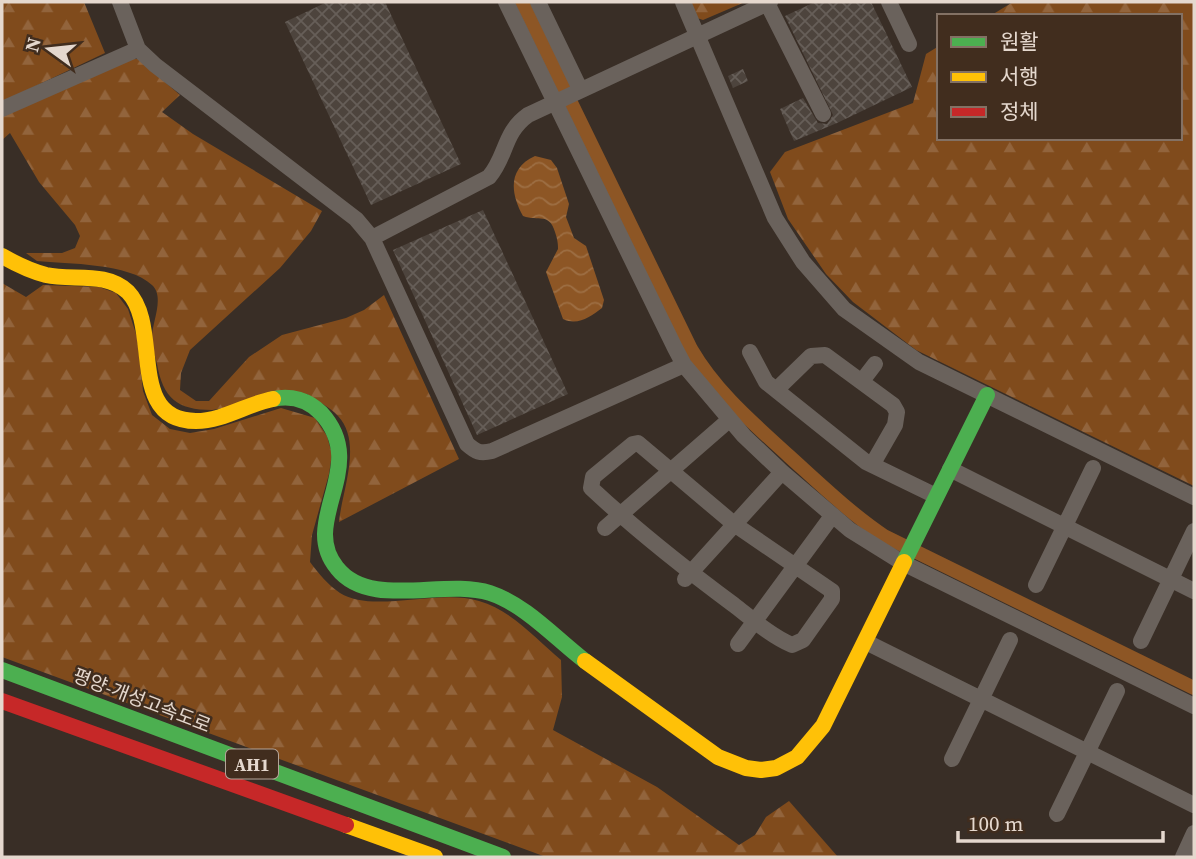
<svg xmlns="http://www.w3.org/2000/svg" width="1196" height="859" font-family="'Source Serif 4','Noto Sans KR',serif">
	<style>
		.forest { fill: url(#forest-firs) }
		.water { fill: url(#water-waves) }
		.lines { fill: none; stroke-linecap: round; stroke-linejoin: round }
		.canal { stroke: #8d5625; stroke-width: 14 }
		.building { fill: url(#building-cross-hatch) }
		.street { stroke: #6a625c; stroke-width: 16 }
		.fast { stroke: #4caf50; stroke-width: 16 }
		.slow { stroke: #ffc107; stroke-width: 16 }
		.jam { stroke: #c62828; stroke-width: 16 }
		.labels { text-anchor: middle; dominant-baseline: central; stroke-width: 5; stroke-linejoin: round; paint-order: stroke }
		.shield { fill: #412d1e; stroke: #b4a599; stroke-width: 2 }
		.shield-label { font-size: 18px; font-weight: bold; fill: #e5d8ce }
		.street-label { font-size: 19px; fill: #e5d8ce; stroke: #412d1e }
	</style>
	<defs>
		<pattern id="forest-firs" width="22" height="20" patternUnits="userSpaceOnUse" patternTransform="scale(1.75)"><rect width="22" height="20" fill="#804b1c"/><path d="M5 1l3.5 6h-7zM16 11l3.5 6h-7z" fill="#92643c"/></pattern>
		<pattern id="water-waves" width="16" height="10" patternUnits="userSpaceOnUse" patternTransform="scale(1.75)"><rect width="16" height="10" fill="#8d5625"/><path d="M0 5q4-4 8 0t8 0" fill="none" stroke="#9d6e43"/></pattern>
		<pattern id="building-cross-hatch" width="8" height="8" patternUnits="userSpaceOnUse" patternTransform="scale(1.75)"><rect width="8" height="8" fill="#4d443d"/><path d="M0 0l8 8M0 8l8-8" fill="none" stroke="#665e58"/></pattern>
	</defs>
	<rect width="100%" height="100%" fill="#392e26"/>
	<!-- forest -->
	<path class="forest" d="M2,2h82l21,51 -103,49z
		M689,2h56l-42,18 -6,-2z
		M1013,2h181v484l-278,-136 -63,-48 -27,-28 -38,-55 -18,-47 15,-20 128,-49 13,-49 13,-8v92h241v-122h-190z
		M130,59h8l42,36 -18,17 31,22 129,77 -11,20 -31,37 -90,82 -9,23 -1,17 16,11h13l40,-44 33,-22 64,-17 18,-8 20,-15 75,164 -120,63c3,-32 24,-79 -1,-106 -8,-9 -21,-15 -31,-22l-95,16c-35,0 -49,-12 -55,-46 -2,-8 -5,-18 -5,-27 0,-15 13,-40 0,-52 -23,-22 -84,-21 -115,-24l-11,-8h36l13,-5 5,-12 -5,-11 -36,-43 -29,-49 -8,7v-23z
		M2,283l24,14 17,-12 56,2 17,6 12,16 9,28 6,54 9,24 18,14 20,4 24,-4 67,-21 34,10 12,18 5,18 -3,20 -17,61 -2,27c9,12 18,23 30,31 33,21 98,-5 139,8 32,9 57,38 82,59l1,37 -9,33 104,57 82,58 16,-10 11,-18 23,-16 49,56h-292l-544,-200z"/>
	<!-- water -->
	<path class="water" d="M535,156l16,4 6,8 12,36 -3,13 8,21 12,8 18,54 -2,8c-12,9 -24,18 -39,11l-17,-47 12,-23c0,-7 -1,-11 -3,-17 -6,-20 -16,-10 -32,-16 -13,-23 -15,-48 12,-60z"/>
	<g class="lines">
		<!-- canal -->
		<path class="canal" d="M522,2l169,347c25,43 62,74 98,107 31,28 61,57 95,80l310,152"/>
	</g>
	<!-- building -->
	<path class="building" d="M327,2h58l76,162 -90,41 -86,-183z
		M815,2h56l41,85 -75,36 -43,18 -14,-32 23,-11 15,25 9,1 6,-9 -48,-99z
		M743,69l5,12 -15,7 -5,-12z
		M483,210l85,184 -91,41 -84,-185z"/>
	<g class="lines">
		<!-- street -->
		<path class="street" d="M120,2l18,47 17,16 201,154 16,19 95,206c9,8 13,10 25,7l192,-86
			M506,2l169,346 9,17 60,71 38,36 68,58 53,33 291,143
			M538,2l42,87
			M683,2l92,216 28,44 41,47 75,53 275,135
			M889,2l20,42
			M767,3l56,111
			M2,109l136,-60
			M372,238l117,-61c18,-21 14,-44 39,-62l242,-113
			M750,352l16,30 100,80 70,34
			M862,381l13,-17
			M776,390l35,-34 14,-1 68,50 4,7 -2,13 -23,40
			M638,443l96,81 98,67v8l-29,41 -11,5c-21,-9 -40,-26 -58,-40 -50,-37 -98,-75 -143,-117l2,-11 40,-33z
			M950,469l244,122
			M605,528l124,-108
			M685,579l97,-107
			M1036,585l57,-117
			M1141,641l53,-110
			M866,642l328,163
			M738,644l94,-128
			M952,759l58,-119
			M1057,814l60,-123
			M1183,857l11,-24"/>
		<!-- fast -->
		<path class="fast" d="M273,399c18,-4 35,1 48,14 50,54 -23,108 16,155 33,42 107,10 153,25 36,12 65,45 95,68
			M904,562l83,-167
			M2,670l501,187"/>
		<!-- slow -->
		<path class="slow" d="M2,256c14,8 28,15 44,19 27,6 60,-4 82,17 34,35 -2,129 68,129 27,0 51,-17 77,-22
			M585,661l133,96 28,11 15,2 15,-2 21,-11 26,-31 81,-164
			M346,825l89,32"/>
		<!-- jam -->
		<path class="jam" d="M2,701l344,124"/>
	</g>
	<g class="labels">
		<!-- shield labels -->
		<rect class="shield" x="226" y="749.5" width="52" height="29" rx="5"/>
		<g class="shield-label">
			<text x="252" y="764">AH1</text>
		</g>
		<!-- street labels -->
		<g class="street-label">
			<text transform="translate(142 700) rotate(21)">평양-개성고속도로</text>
		</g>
	</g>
	<!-- border -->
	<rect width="1196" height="859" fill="none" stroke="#e5d8ce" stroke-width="7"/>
	<!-- legend -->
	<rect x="937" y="14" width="245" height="126" fill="#412d1e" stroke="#837164" stroke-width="2"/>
	<rect x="951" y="37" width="35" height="10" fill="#4caf50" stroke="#837164" stroke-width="2"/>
	<text x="1000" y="49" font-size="21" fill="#e5d8ce">원활</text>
	<rect x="951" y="72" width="35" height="10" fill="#ffc107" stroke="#837164" stroke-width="2"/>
	<text x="1000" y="84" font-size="21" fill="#e5d8ce">서행</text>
	<rect x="951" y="107" width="35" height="10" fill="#c62828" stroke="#837164" stroke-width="2"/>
	<text x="1000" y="119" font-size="21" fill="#e5d8ce">정체</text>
	<!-- north arrow -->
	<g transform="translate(49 49) rotate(285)" stroke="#412d1e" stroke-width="5" paint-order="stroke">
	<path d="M0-5L12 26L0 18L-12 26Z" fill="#e5d8ce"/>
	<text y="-10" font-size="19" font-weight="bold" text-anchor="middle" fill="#e5d8ce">N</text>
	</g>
	<!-- scale -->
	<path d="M958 831v10h205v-10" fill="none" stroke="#e5d8ce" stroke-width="3.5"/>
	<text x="968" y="831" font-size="21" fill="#e5d8ce" stroke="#412d1e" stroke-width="5" paint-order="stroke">100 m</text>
</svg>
